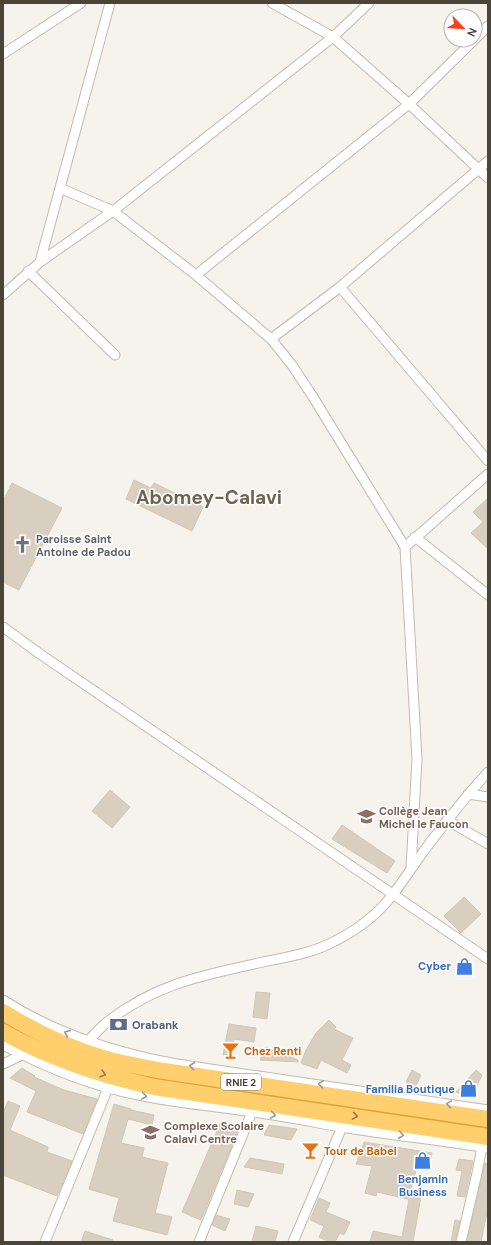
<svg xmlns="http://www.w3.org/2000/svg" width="491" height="1245" font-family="'DM Sans',sans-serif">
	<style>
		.building { fill: #d8cfc1; stroke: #d3c7b4 }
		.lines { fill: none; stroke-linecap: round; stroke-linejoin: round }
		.street-casing { stroke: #c2bbae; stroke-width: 11 }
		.highway-casing { stroke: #e0a43c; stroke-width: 18 }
		.street { stroke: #fff; stroke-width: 9 }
		.highway { stroke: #ffcf6e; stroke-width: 16 }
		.oneway { stroke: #9c9892 }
		.oneway2 { stroke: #937c4e }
		.labels { text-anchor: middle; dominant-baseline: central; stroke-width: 3; stroke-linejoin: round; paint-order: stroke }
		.shield { fill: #fff; stroke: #817c74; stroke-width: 1 }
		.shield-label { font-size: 10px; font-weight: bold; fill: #4b4439 }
		.worship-label { font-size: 11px; font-weight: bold; fill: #5b616d; stroke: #fff; text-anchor: start }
		.education-label { font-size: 11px; font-weight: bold; fill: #785e54; stroke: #fff; text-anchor: start }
		.shop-label { font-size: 11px; font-weight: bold; fill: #366cbe; stroke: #fff; text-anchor: end }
		.service-label { font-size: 11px; font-weight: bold; fill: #4e5e75; stroke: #fff; text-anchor: start }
		.food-label { font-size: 11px; font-weight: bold; fill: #c56008; stroke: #fff; text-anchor: start }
		.town-label { font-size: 19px; font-weight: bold; fill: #6e6250; stroke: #fff }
	</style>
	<rect width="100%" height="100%" fill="#f6f3ec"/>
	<!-- building -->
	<path class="building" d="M134,480l17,8 3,-5 49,24 -11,24 -66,-32z
		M12,483l50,25 -43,82 -16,-8v-81z
		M488,498v51l-17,-16 12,-11 -10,-10z
		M110,790l20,17 -18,21 -20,-17z
		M342,825l53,36 -8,12 -55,-34z
		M464,897l17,17 -20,19 -17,-17z
		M256,992l14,1 -3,26 -14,-2z
		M329,1020l7,7 -2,2 19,9 -11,22 9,5 -4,8 -26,-13 -4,9 -16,-6 5,-13 10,-17z
		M229,1024l27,4 -2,14 -20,-3 -2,17 -9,-1z
		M266,1047l32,13v2l-38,-2z
		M22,1068l13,8 -1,1 30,13 33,9 -14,35 -56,-22 9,-21 -26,-13z
		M412,1070l9,5 -6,12 -9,-5z
		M476,1070l6,5 -11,23 -15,-6z
		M8,1101l12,5 -10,24 38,17 -1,5 25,9 -15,35 -54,-21v-62z
		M114,1104l17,5v1l23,5 -2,10 -24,-6 -7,24 23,5 -2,9 26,6 -13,50 17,4 -5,18 -54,-14 6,-23 -30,-9z
		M220,1124l18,7 -37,89 -19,-8z
		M269,1125l28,4 -6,11 -27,-5z
		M364,1142l68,11 -4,15 -11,-1 -9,32 -31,-7 -1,4 -11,-3 7,-27 -16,-2z
		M250,1158l34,6 -2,10 -38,-7z
		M459,1159l14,2 -8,36 -8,-1 5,-25 -6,-1z
		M485,1163l3,1v43l-7,35h-14z
		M237,1190l17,4 -6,13 -14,-3z
		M410,1194l11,2 -8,46h-43l3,-11 29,6z
		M319,1198l11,5 -4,9 24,10 -6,13 -4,-2 -5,9h-6l-10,-5 5,-11 -14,-6z
		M216,1215l14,4 -5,12 -13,-6z
		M455,1220l5,1 -5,21h-4z
		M256,1226l22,5 -3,11h-23z
		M85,1231l28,9v2h-32z"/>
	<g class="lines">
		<defs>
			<path id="street" d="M272,3l61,34 76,67 79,74
				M475,39l13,-13
				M3,54l78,-51
				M60,188l53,23 83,64 75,64 21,26 21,32 92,150 12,212 -6,109
				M40,262l70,-259
				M28,271l87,84
				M196,275l213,-171 65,-64
				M340,287l148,174
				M3,295l37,-33 73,-51 220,-174 36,-34
				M271,339l69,-52 148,-126
				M415,537l73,58
				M405,547l83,-73
				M3,627l37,27 448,305
				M468,794l20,3
				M447,820l41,24
				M3,1000c53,34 113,53 174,64l311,46
				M88,1041c6,-6 12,-13 19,-19 50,-39 97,-47 156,-60 25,-5 50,-9 72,-21 22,-11 44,-28 59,-48 12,-16 23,-33 35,-49 19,-25 38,-49 59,-72
				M3,1045c42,22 88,41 135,50 38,8 76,11 114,17 30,4 60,10 89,15 49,8 98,13 147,21
				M3,1064l19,-9
				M45,1242l63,-154
				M199,1242l53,-130
				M293,1242l49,-115
				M461,1242l16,-69 5,-26"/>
			<path id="highway" d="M3,1012c31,19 65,36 100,46 20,6 40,9 61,13l324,48
				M3,1032c48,27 97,43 151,55l334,50"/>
		</defs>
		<!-- street casing -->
		<use href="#street" class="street-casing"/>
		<!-- highway casing -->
		<use href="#highway" class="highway-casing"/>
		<!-- street -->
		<use href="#street" class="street"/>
		<!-- highway -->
		<use href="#highway" class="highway"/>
	</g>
	<!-- one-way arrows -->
	<defs><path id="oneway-chevron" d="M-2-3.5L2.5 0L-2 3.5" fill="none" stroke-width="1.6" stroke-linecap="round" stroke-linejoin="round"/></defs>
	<g class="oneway">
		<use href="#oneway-chevron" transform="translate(67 1033) rotate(-157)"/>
		<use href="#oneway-chevron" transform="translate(192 1066) rotate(-172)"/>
		<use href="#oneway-chevron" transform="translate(321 1084) rotate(-172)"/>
		<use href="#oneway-chevron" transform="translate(144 1096) rotate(10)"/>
		<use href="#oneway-chevron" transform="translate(449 1104) rotate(-171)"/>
		<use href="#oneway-chevron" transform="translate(273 1115) rotate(10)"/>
		<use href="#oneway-chevron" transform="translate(401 1135) rotate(8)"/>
	</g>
	<g class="oneway2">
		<use href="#oneway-chevron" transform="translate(103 1074) rotate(16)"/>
		<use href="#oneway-chevron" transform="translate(355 1116) rotate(9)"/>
	</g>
	<!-- icons -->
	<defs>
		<symbol id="church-bare" viewBox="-9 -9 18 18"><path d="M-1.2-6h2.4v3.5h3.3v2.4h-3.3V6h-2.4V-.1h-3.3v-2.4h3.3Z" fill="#6b7280" stroke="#fff" stroke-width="2.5" paint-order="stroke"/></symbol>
		<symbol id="school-bare" viewBox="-9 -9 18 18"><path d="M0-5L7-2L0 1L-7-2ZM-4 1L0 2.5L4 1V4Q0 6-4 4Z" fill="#8d6e63" stroke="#fff" stroke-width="2.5" paint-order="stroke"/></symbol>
		<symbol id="shop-bare" viewBox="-9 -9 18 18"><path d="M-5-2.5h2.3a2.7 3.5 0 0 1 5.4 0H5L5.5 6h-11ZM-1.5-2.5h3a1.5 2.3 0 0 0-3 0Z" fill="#3f7fe0" stroke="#fff" stroke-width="2.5" paint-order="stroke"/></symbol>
		<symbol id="bank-bare" viewBox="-9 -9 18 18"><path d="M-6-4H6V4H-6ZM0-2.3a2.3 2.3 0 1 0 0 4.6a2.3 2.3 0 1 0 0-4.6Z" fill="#5c6f8a" stroke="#fff" stroke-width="2.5" paint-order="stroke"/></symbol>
		<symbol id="bar-bare" viewBox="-9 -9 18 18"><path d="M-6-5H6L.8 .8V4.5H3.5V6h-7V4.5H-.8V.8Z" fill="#e8710a" stroke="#fff" stroke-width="2.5" paint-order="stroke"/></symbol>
	</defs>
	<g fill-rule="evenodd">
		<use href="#church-bare" x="10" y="532" width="25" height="25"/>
		<use href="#school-bare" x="354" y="804" width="25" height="25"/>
		<use href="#shop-bare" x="452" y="954" width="25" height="25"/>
		<use href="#bank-bare" x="106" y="1012" width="25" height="25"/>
		<use href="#bar-bare" x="218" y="1038" width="25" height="25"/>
		<use href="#shop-bare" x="456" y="1076" width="25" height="25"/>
		<use href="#school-bare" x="138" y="1120" width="25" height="25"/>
		<use href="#bar-bare" x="298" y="1138" width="25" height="25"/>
		<use href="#shop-bare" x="410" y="1148" width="25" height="25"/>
	</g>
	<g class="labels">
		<!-- shield labels -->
		<rect class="shield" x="221" y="1074" width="40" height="16" rx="3"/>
		<g class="shield-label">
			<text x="241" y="1082">RNIE 2</text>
		</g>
		<!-- worship labels -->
		<g class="worship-label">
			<text x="36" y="539">Paroisse Saint<tspan x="36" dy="13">Antoine de Padou</tspan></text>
		</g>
		<!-- education labels -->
		<g class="education-label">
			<text x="379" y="811">Collège Jean<tspan x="379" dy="13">Michel le Faucon</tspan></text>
			<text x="164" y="1126">Complexe Scolaire<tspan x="164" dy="13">Calavi Centre</tspan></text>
		</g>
		<!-- shop labels -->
		<g class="shop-label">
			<text x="451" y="966">Cyber</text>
			<text x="455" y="1089">Familia Boutique</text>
			<text x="423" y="1179" text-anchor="middle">Benjamin<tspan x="423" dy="13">Business</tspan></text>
		</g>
		<!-- service labels -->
		<g class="service-label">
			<text x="132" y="1025">Orabank</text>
		</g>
		<!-- food labels -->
		<g class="food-label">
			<text x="244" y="1051">Chez Renti</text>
			<text x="324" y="1151">Tour de Babel</text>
		</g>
		<!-- town labels -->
		<g class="town-label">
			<text x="209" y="497">Abomey-Calavi</text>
		</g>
	</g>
	<!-- border -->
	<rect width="491" height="1245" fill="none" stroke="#4b4439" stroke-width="8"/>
	<!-- north arrow -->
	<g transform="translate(463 28) rotate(115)"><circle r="19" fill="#ffffff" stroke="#b7b4b0"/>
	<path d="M0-3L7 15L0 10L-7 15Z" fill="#fc3f1d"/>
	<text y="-6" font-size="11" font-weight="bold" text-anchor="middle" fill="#4b4439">N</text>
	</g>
</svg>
